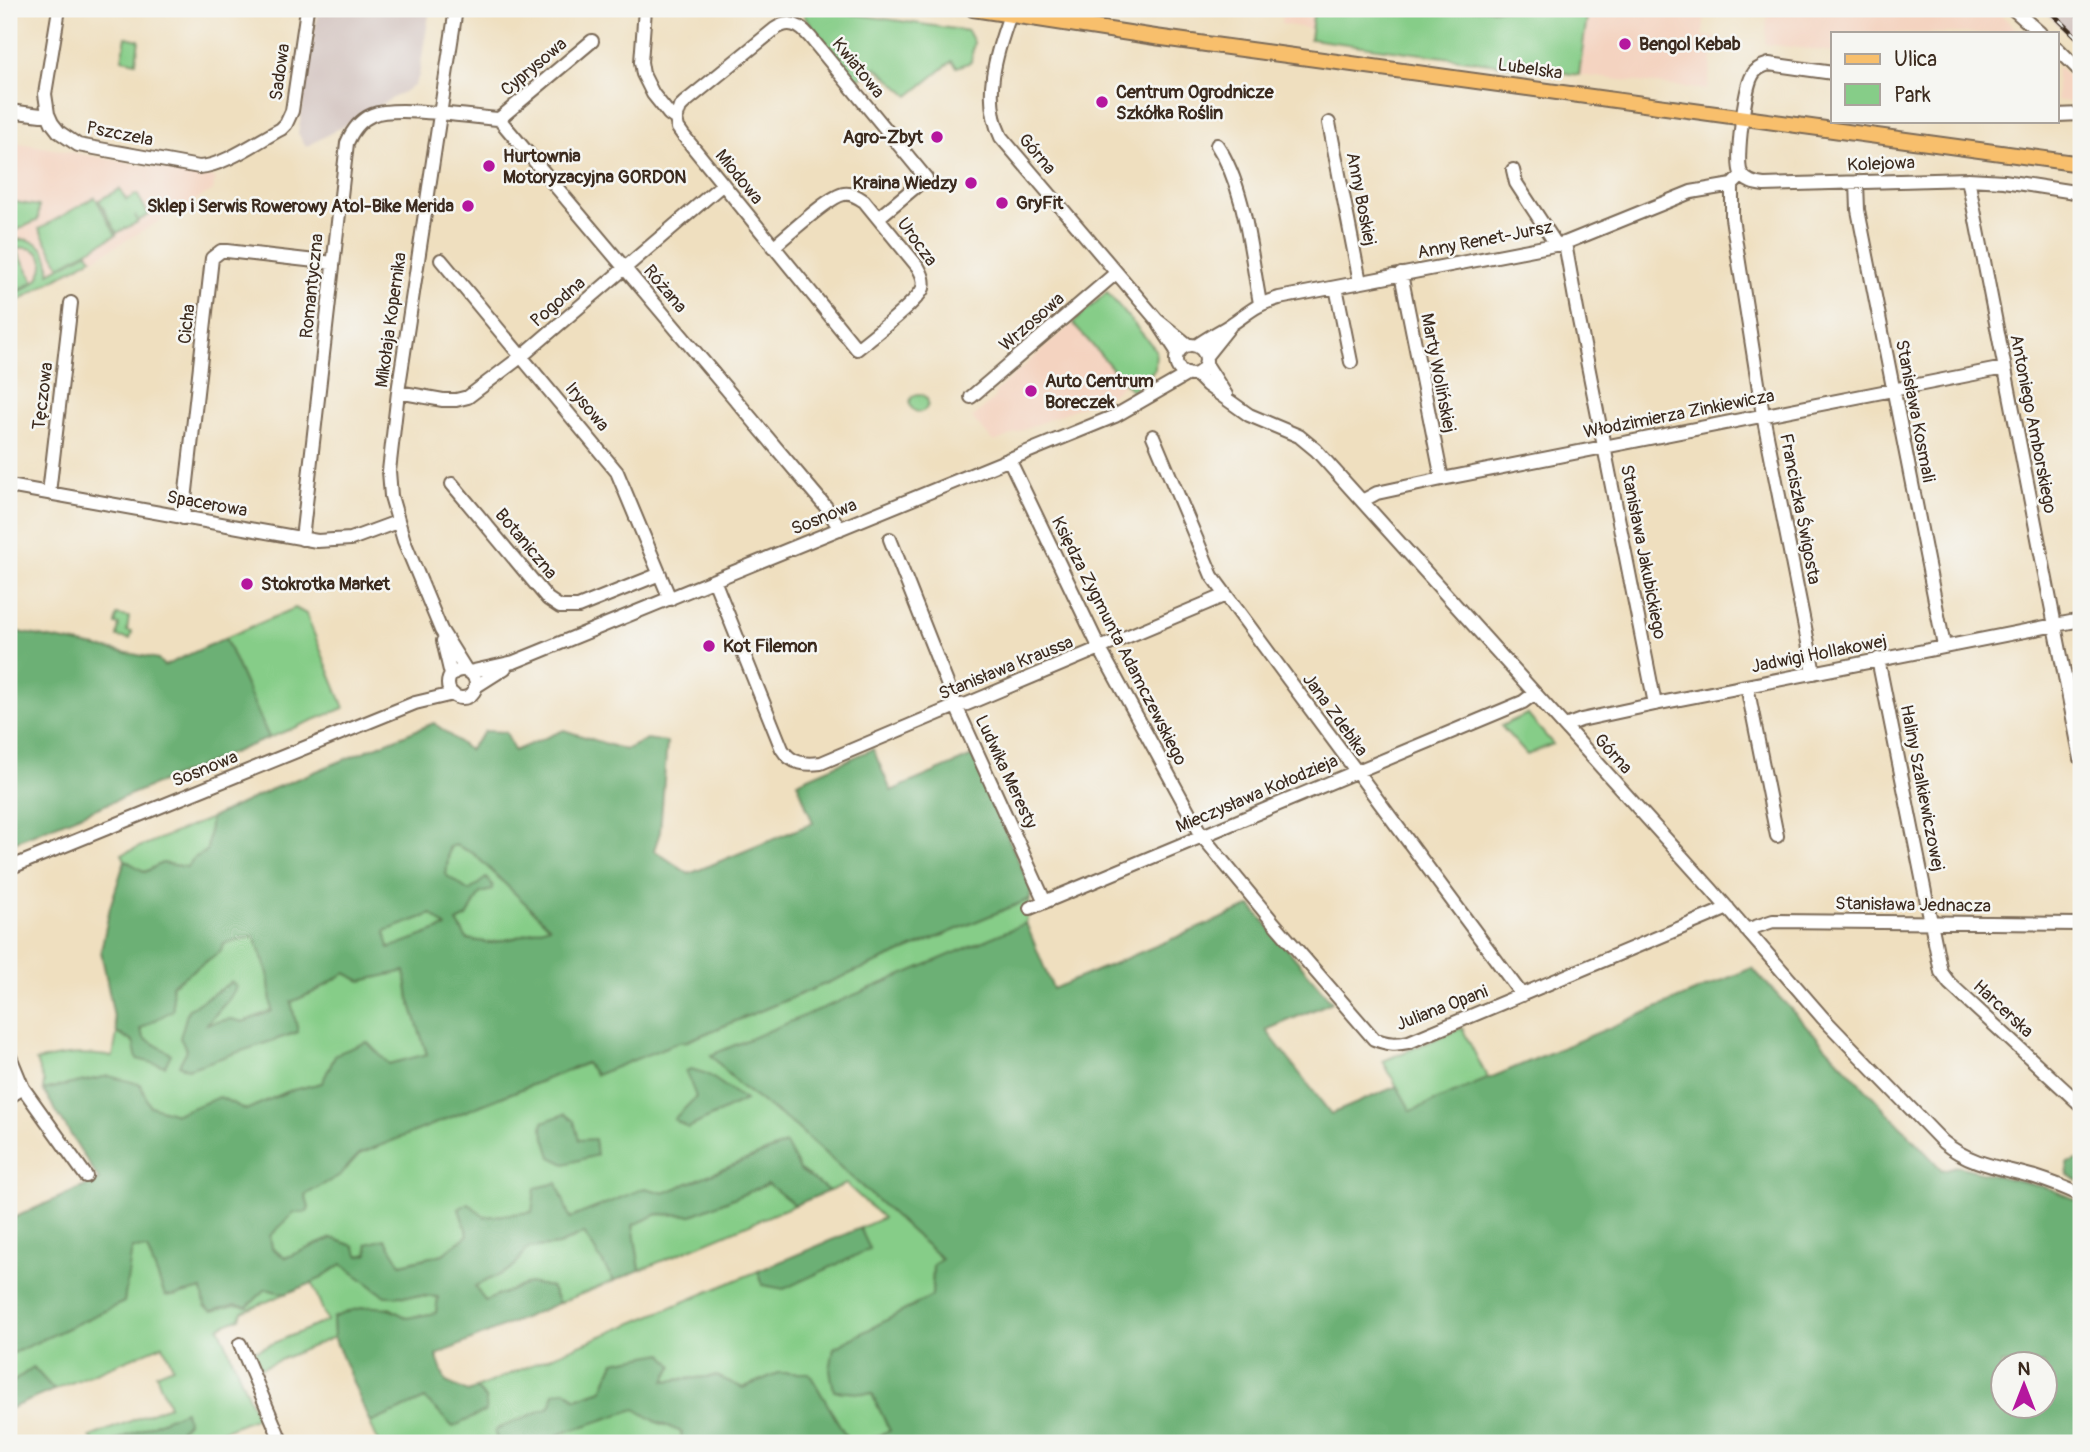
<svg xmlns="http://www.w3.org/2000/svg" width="2090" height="1452" font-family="Pangolin,sans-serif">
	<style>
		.built { fill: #f4d3c0 }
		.industrial { fill: #d0c0bc }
		.green { fill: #86cd88; stroke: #607c53; stroke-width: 2; fill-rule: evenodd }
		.forest { fill: #6cb074; stroke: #546d49; stroke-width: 2; fill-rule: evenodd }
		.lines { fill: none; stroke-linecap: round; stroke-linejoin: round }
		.minor-casing { stroke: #7a6956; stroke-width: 16 }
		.major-casing { stroke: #7a6956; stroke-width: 18 }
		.minor { stroke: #fff; stroke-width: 12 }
		.major { stroke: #f8bf6c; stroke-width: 14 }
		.rail-casing { stroke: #3b2a1e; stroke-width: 5 }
		.rail { stroke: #f6f6f2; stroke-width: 2.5; stroke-dasharray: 8; stroke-linecap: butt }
		.poi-dot { fill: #b5179e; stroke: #f6f6f2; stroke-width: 2.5 }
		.labels { text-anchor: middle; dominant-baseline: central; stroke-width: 5; stroke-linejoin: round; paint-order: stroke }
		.poi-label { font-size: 18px; font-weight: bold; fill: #3b2a1e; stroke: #f6f6f2; text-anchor: start }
		.street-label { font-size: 18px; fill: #3b2a1e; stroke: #f6f6f2 }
	</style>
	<rect width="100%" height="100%" fill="#f6f6f2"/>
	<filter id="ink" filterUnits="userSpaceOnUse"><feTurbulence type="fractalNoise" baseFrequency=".0143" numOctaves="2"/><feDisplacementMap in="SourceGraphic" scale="14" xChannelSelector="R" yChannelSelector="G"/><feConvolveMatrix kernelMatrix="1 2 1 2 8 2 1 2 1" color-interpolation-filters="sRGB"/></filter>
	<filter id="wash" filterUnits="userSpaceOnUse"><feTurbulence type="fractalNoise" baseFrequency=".00686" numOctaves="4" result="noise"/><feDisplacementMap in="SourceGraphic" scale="28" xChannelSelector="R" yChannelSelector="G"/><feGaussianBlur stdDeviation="1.57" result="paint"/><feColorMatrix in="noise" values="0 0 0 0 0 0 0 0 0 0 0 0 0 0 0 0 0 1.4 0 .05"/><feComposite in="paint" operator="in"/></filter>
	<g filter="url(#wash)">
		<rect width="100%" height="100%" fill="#efdfbf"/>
		<!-- built -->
		<path class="built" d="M1241,9h73l-3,20 -30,-5 1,-10z
			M1588,9h117l-2,27 12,2 -8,52 -128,-15z
			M1768,9h226l27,24h-188v19l-68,-8z
			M2057,66l21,20 -2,17 -19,-3z
			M9,141l206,37 -2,12 -204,118z
			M1073,323l51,60 -11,10 -119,49 -22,-24 22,-19 2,-8z"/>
		<!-- industrial -->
		<path class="industrial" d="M318,9h112l-11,67 -5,10 -108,61 -8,-14z
			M2042,9h39v37z"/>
		<!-- green -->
		<path class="green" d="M806,9h12l150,22 6,11 -3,20 -14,5 -5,-6 -43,35 -33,-29 -19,13 -53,-64z
			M1314,9h274l-9,66 -269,-36z
			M126,37l13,3 -3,22 -14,-3z
			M120,189l6,11 11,-6 12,21 -11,6 -3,-6 3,7 -21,11 -18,-33z
			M95,197l21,38 -56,31 -21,-37z
			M9,201l30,5 -1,14 -29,14z
			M21,239c20,1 30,15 28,34l39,-21 4,6 -83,48v-9c10,-6 26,-11 31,-22 12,-22 -13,-34 -31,-23v-9z
			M16,249l18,32 -25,15v-43z
			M1107,292l49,58 -1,19 -23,22 -59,-68z
			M910 403a9 9 0 1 1 18 0a9 9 0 1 1-18 0Z
			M295,608l11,6 38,94 -75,30 -44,-100z
			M117,615l12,2 -2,14 5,1 -2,7 -13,-2 2,-12 -4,-1z
			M1527,714l26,30 -26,11 -26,-29z
			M211,818l-4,33 -13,7 -7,9 -25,-4 -17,9 -20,-12 -3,-6z
			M456,845l17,8 77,74c-20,4 -40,15 -61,15 -7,0 -15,-2 -22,-3l-10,-17 10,-5 13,-24 12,-3 -23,1 -23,-16 4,-28z
			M1030,899l-4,24 -314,132 27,30 56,41 147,133 -9,6 -1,31 -98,52 38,46 18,37 -29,12h-11l-41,-70h-31l-36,15 -25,-12 -54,5 -49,-19 -12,28 -52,17 -55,23 2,13h-118l-9,-20 55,-24h61l-10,-11 282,-117 5,14 106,-36 -9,-21 23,-10 -37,-34 -17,7 -29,-21 -15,-26 -121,49 -19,-5 -76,31 -37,-7 -47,5 -26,-8 9,26 -25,19 -42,10 -33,-10 -10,2 -26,-18 -47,20 -13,-10 -2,-12 24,-23 12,-1 3,-4 -4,-13 35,-20 19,-21 228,-91 92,-21 9,-1zM686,1072l58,28 -47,-3z
			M432,914l14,13 -57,22 -5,-18z
			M254,936l14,37 4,38 -29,11 -12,-3 -25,5 23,-25 7,-12 -5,-5 -43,28 -1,40 -7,15 8,4 110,-37 -7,-30 25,-11 29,-18 16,8 44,-10 4,27 18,57 -38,9 -53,-10 -14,29 -33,8 -43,19 -26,-13 -44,17 -26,-8 -41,-30 -66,14 1,-8 -8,-21c29,-7 47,-9 77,-4l4,-24 16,8 38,13 -27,-16 -4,-10 31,-43 50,-34 2,-7z
			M1462,1028l26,51 -77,33 -28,-51z
			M769,1184l26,21 -155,65 -7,-45 25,-11 34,1z
			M584,1233l30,48 -55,22 -8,-16 -22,-4 -44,18 -11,-15 38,-17 16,-21 31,-3z
			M131,1248l16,1 18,46 8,1 30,-7 9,22 22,-6 13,2 19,-18 19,5 -43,18 -2,6 -21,9 38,90 -64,26h-9l-4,-13 7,-8 -2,-10 -75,31h-15l-5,-6 79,-31 -13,-32 17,-7 -10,-22 -109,45 -21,-23 -21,16h-3v-28l115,-53z
			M342,1264l43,32 53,1 -2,16 -29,5 -17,-10 -57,10 1,19 -73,31 -7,-17 73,-30 -15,-38z
			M635,1408l22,14 25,10 -2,11h-126l2,-8z"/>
		<!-- forest -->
		<path class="forest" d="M9,630l149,29 6,7 61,-28 44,100 -260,106z
			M434,723l35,27 16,-19 21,1 8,19 50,-21 61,20 22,-11 20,3 -7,90 -6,18 35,24 124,-51 -16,-41 76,-33 18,42 81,-35 59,133 -1,10 -343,142 -8,1 -83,33 -10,-12 -227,91 -19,21 -35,20 4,13 -3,4 -12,1 -24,23 2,12 13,10 47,-20 22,8 5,10 9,-2 -1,-10 18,-5 16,25 42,-10 25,-19 -9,-26 9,-6 17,14 47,-5 3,-24 22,-5 13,35 75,-30 19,5 122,-49 14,26 29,21 -34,14 -27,-21 -76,31 -34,-1 -25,11 7,45 -26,11 -30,-48 -25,12 -31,3 -16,21 -37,17 10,15 44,-18 22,4 8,16 -123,52 10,27 22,10 8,-3 10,10v12l-33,16 -28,-28 -55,24 -36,-86 -1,-19c28,-13 47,-17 74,0l29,-5 2,-16 -14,-1h-39l-43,-32 -30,19 -27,11 -19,-5 -19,18 -13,-2 -22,6 -7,-5 -3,-17 -29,7 -8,-1 -18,-46 -15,-1 -8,54 -115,53v-135l90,-40 -56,-90 66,-14 31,8 10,22 26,8 44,-17 26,13 43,-19 33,-8 14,-29 31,-12 22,22 38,-10 -18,-56 -4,-27 -44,10 -16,-8 -29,18 -25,11 7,30 -110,37 -9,-4 8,-15 -7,-12 8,-28 44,-28 4,5 -7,12 -22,25 24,-5 12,3 29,-11 -4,-38 -14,-37 -31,8 -2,7 -49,34 1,25 -33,19 4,9 27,16 -6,12 -28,-7 -4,-18 -16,-8 -16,-82 9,-44 15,-47 20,12 17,-9 25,4 7,-9 13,-7 4,-33 59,-28zM455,845l18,8 76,73 -34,12 -25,5 -23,-4 -10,-17 10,-5 13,-24 12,-3 1,-5 -7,-7 -17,13 -23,-16 3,-28zM432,914l14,13 -57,21 -4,-17z
			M1251,906l81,96 -66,28 65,84 66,-28 14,25 341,-143 190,202 15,-4 91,22 33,14v241h-1220l29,-12 -18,-37 -38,-3 -4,-21 4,-22 98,-52 1,-31 9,-6 -147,-133 -56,-41 -28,-30 315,-132 27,66zM2002,1364h42v42h-42z
			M691,1069l16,5 38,26 -57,28 -14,-9 22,-22 -10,-26z
			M565,1114l9,7 5,19 16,-1 2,16 -32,9 -14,-7 -9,-29 1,-6z
			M2081,1159v23l-13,-7 -1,-12z
			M860,1228l10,21 -86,40 -21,-4 -5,-14z
			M662,1353l11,13 -9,15 53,-5 26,12 35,-15h31l41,70h-170l2,-11 -25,-10 -22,-13 -78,26 -3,8h-57l-2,-13 55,-23 4,-14 12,-3 10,9 26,-9 12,-28z
			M33,1367l21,23 -45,19v-26h3z
			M185,1411l2,11 -7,8 4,13h-74z"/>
	</g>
	<g filter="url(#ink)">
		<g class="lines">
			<defs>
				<path id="minor" d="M59,9l-14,85 3,20 4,9 7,9 19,13 121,22c25,-1 59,-26 82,-38l5,-5 6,-13 15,-102
					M456,9l-58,383 -9,79 2,25 13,45 37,89 25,40
					M645,9l-4,53 2,12 10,20 16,20 7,5 2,9 5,7 174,214c14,-12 60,-46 66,-61 2,-8 -1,-14 -5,-21l-54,-66c-6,-4 -12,-8 -20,-7 -15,2 -57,42 -71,53
					M2013,9l27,24
					M1010,15c-14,38 -28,83 -9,122l156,183 31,25
					M2057,48l24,24
					M1833,73l-64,-9c-7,2 -14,5 -17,12 -7,12 -17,85 -11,97 5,9 14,11 23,12l204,-6 36,2 77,12
					M9,111l32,4 7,-1
					M2057,115l24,-1
					M499,119l93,-78
					M676,119l4,-12 4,-4 91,-74c14,-10 25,-4 35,8l116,141 -48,40
					M1329,123l31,159
					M1217,145c29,44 33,107 43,158
					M1513,170l3,13 40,61
					M1968,179l113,580
					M1857,182l1,28 86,436
					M1732,185v33l31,197 51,258
					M1565,243l12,67 78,394
					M441,260l176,212 53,127
					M1401,274l41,205
					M1336,287l15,75
					M1159,324l19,29
					M1176 360a15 15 0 1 1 30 0a15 15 0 1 1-30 0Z
					M1196,346c11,-8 23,-14 34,-21 20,-13 24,-20 49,-27l286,-55 126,-51 41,-7 10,-10
					M1206,356l24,-30
					M1206,364l20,31
					M1196,374l11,11 42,30 50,21 17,14 395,439 112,129 120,124c28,23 59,26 92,35 16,5 31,11 46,18
					M398,392l45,8h13l12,-3 54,-41 201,-172
					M971,397l145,-124
					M1153,436l59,140 310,419
					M1009,459l91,190 102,187 71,86 101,117c13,5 21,6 35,3l319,-134
					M452,484l96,115 12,8h18l82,-33
					M9,486l308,55 34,-2 46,-17
					M49,493l22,-190
					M1362,501l15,-8 65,-14 562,-111
					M183,518l29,-260 9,-7h6l106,12
					M302,539l45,-396c5,-12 13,-23 25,-28 23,-10 99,2 127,4l327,388 14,22
					M890,539l66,167 89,196
					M714,580l68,169c9,15 23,16 39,14l135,-57 11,-2 259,-109
					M443,641l8,34
					M1878,659l63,313 8,11 132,122
					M448 684a14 14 0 1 1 28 0a14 14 0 1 1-28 0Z
					M469,672l45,-10 601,-246 73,-42
					M1747,686l30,150
					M475,687l30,-19
					M1565,726l16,-6 74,-16 426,-84
					M9,868l406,-165 38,-9
					M1030,908l493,-206 12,-9
					M1746,930l27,-9 308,3
					M9,1054l14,34 63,88
					M9,1097l14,-9
					M240,1344l42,99"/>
				<path id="major" d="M973,9l182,28 926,127"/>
			</defs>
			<!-- minor casing -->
			<use href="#minor" class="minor-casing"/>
			<!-- major casing -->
			<use href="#major" class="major-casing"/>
			<!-- minor -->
			<use href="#minor" class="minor"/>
			<!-- major -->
			<use href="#major" class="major"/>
			<defs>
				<path id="rail" d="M2048,9l33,32
					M2072,9l9,9"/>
			</defs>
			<!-- rail casing -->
			<use href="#rail" class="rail-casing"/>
			<!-- rail -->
			<use href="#rail" class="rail"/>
		</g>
	</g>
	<!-- markers -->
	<g class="poi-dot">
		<circle cx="1625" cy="44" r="7"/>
		<circle cx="1102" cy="102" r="7"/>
		<circle cx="937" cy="137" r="7"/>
		<circle cx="489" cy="166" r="7"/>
		<circle cx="971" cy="183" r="7"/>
		<circle cx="1002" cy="203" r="7"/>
		<circle cx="468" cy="206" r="7"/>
		<circle cx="1031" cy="391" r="7"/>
		<circle cx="247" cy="584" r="7"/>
		<circle cx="709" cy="646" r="7"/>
	</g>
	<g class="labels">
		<!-- poi labels -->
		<g class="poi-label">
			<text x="1639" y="44">Bengol Kebab</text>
			<text x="1116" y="92">Centrum Ogrodnicze<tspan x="1116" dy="21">Szkółka Roślin</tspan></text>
			<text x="923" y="137" text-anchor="end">Agro-Zbyt</text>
			<text x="503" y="156">Hurtownia<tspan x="503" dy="21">Motoryzacyjna GORDON</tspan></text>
			<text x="957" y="183" text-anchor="end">Kraina Wiedzy</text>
			<text x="1016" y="203">GryFit</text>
			<text x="454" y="206" text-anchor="end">Sklep i Serwis Rowerowy Atol-Bike Merida</text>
			<text x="1045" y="381">Auto Centrum<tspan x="1045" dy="21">Boreczek</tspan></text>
			<text x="261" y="584">Stokrotka Market</text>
			<text x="723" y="646">Kot Filemon</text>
		</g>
		<!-- street labels -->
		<g class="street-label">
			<text transform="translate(534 67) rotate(-40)">Cyprysowa</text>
			<text transform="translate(858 68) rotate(51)">Kwiatowa</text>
			<text transform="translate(1530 69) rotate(8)">Lubelska</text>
			<text transform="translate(280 72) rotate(-82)">Sadowa</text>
			<text transform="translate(120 134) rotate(11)">Pszczela</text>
			<text transform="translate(1037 154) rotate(50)">Górna</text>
			<text transform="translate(1881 164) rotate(-2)">Kolejowa</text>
			<text transform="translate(739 177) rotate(51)">Miodowa</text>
			<text transform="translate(1361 199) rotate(79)">Anny Boskiej</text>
			<text transform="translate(1485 240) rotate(-11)">Anny Renet-Jursz</text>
			<text transform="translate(917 242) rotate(54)">Urocza</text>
			<text transform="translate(312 286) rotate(-84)">Romantyczna</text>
			<text transform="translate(665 289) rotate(50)">Różana</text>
			<text transform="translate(558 302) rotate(-41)">Pogodna</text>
			<text transform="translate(391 320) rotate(-82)">Mikołaja Kopernika</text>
			<text transform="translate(1032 322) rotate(-41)">Wrzosowa</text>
			<text transform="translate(187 324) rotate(-84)">Cicha</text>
			<text transform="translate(1438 373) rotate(79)">Marty Wolińskiej</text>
			<text transform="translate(43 396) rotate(-83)">Tęczowa</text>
			<text transform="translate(587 407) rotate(50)">Irysowa</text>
			<text transform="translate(1915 411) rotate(79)">Stanisława Kosmali</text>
			<text transform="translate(1679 414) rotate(-11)">Włodzimierza Zinkiewicza</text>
			<text transform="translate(2033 424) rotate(79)">Antoniego Amborskiego</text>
			<text transform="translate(207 504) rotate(10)">Spacerowa</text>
			<text transform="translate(1800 509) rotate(79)">Franciszka Świgosta</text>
			<text transform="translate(824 517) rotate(-22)">Sosnowa</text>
			<text transform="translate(526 544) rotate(50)">Botaniczna</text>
			<text transform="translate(1643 552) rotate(79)">Stanisława Jakubickiego</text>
			<text transform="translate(1119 641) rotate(63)">Księdza Zygmunta Adamczewskiego</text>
			<text transform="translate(1819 654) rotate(-11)">Jadwigi Hollakowej</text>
			<text transform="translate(1006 668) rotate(-22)">Stanisława Kraussa</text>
			<text transform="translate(1335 715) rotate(54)">Jana Zdebika</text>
			<text transform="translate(1613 754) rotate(48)">Górna</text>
			<text transform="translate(205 769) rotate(-22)">Sosnowa</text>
			<text transform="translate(1006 772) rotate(65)">Ludwika Meresty</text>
			<text transform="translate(1922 788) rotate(79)">Haliny Szalkiewiczowej</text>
			<text transform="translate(1257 794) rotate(-23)">Mieczysława Kołodzieja</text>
			<text transform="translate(1913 905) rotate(1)">Stanisława Jednacza</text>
			<text transform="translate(1442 1008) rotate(-21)">Juliana Opani</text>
			<text transform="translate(2003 1009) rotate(43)">Harcerska</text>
		</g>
	</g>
	<!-- margin -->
	<rect width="2090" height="1452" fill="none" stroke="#f6f6f2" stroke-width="35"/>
	<!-- legend -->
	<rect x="1831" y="32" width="228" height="91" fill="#f6f6f2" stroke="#aba49d" stroke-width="2"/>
	<rect x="1845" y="54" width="35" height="10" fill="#f8bf6c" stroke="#aba49d" stroke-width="2"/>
	<text x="1894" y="66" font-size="21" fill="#3b2a1e">Ulica</text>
	<rect x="1845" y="84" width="35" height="21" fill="#86cd88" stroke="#aba49d" stroke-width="2"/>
	<text x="1894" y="102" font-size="21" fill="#3b2a1e">Park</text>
	<!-- north arrow -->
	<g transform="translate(2024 1385)"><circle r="33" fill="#f6f6f2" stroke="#aba49d" stroke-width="2"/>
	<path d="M0-5L12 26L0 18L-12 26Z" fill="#b5179e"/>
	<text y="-10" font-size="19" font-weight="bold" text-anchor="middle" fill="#3b2a1e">N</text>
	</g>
</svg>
